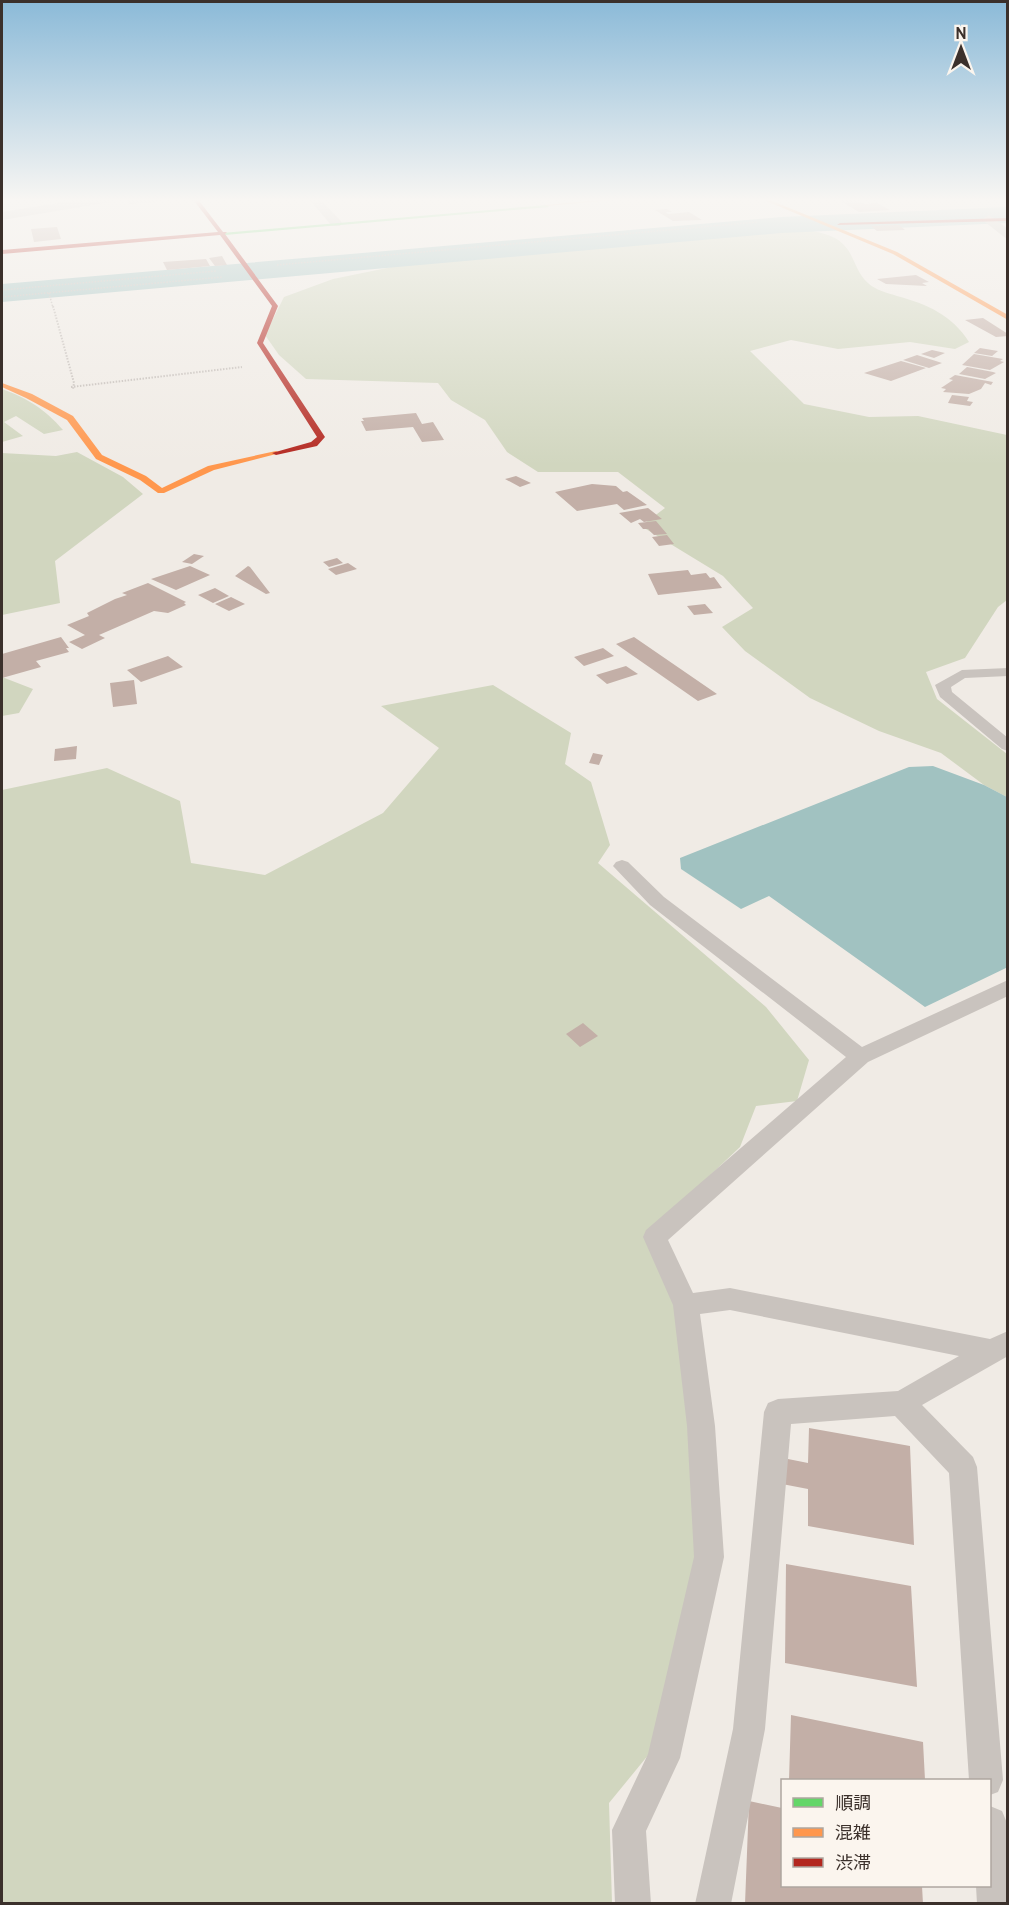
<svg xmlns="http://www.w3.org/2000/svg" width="1009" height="1905" font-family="Overpass,'Noto Sans JP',sans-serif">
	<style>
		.green { fill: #d1d6bf }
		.water { fill: #a1c2c1 }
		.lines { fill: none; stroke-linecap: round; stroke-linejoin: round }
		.river { fill: #a1c2c1; fill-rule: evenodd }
		.building { fill: #c3afa7 }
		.path-far1 { stroke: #c2bbb6; stroke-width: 1.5; stroke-dasharray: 1.5 1.5; stroke-linecap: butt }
		.path { stroke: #c2bbb6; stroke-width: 2; stroke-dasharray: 1.5 1.5; stroke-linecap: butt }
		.lane { fill: #c9c3be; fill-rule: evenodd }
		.street { fill: #c9c3be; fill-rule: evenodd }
		.fast { fill: #63d668; fill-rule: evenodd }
		.slow { fill: #ff974d; fill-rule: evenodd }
		.jam { fill: #b3261e; fill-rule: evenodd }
	</style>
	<rect width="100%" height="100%" fill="#f0ebe5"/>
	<!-- green -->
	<path class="green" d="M764,227c19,1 45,1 64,8 28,10 23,33 40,48 7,7 20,10 29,13 30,8 55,19 72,46l-14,7 -45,-7 -72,7 -47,-9 -41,11 54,53 65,13 49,-1 89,19v165l-9,7 -33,51 -39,14 11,27 70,55v43l-23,-12 -43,-32 -62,-22 -69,-33 -65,-47 -23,-24 31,-19 -30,-32 -82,-50 24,-18 -47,-36h-80l-31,-20 -22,-32 -34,-20 -13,-17 -132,-4 -27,-24 -14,-20 19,-38 49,-18 103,-21z
		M2,389c25,9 43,20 61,41l-19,4 -28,-18 -12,6 19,14 -21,6z
		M77,452l46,25 20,17 -88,67 5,42 -58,12v-162l54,3z
		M2,677l31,12 -14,24 -17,3z
		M493,685l78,48 -6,31 26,18 19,63 -12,18 168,144 43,53 -12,41 -41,5 -16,41 -94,89 33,77 18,234 -34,190 -54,66 3,100h-610v-1113l105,-22 73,33 11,62 74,12 118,-62 56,-65 -58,-42z"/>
	<!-- water -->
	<path class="water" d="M933,766l51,19 23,12 1,170 -83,40 -156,-111 -28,13 -60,-40 -1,-11 229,-91z"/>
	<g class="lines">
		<!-- river -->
		<path class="river" d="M1008,207v16l-227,10 -779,69v-18l779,-67z"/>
	</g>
	<!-- building -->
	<path class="building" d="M163,198l1,3 -35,3 -1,-5z
		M851,198l14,6 12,-1 13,7 -31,2 -22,-13z
		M667,209l5,3h-6l2,2 21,-2 13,8 -29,1 -18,-11z
		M899,225l6,5 -28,1 -6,-5z
		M57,227l4,12 -27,3 -3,-13z
		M222,256l5,9 -12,1 -6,-8z
		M206,259l4,7 -43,4 -4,-8z
		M916,275l13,7 -7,1 5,3 -41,-2 -9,-5z
		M983,318l25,16v2l-12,1 -31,-17z
		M980,348l18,3 -6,5 -18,-3z
		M932,350l13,3 -11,5 -13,-4z
		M974,354l29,5 -3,2 4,1 -14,8 -28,-5z
		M917,355l25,8 -13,5 -26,-8z
		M901,361l25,7 -35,13 -27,-8z
		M967,367l26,5 3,1 -11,6 -26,-5z
		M955,375l38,7 -2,3 -6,-2 -4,6 -12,5 -26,-2 3,-3 -5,-1 12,-8 -4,-1z
		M952,395l17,2 -2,4 6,1 -3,4 -22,-3z
		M416,413l6,11 11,-2 11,18 -22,2 -9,-15 -47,4 -5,-10h3l-2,-3z
		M516,476l15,7 -11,4 -15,-8z
		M592,484l24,2 7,6 4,-1 20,14 -23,5 -7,-6 -40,7 -22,-19z
		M648,508l14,11 -18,3 -4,-3 -9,4 -12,-10z
		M656,521l11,13 -13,1 -6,-6h-5l-5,-6z
		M667,535l7,9 -15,2 -7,-9z
		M194,554l10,2 -12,8 -10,-2z
		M337,558l6,5 -14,4 -6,-5z
		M348,563l9,6 -21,6 -8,-6z
		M190,566l20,9 -34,15 -25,-11z
		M248,566l2,1 20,26 -4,1 -31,-18z
		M688,570l3,5 15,-2 4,5 4,-1 8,11 -64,7 -10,-21z
		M148,583l38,19 -2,1 2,2 -18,8 -14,-2 -55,24 6,3 -23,11 -13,-7 16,-7 -18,-10 22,-9 -2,-3 28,-14 12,-4 -5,-2z
		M215,588l14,8 -16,7 -15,-8z
		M231,597l14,7 -16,7 -14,-7z
		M705,604l8,9 -19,2 -7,-9z
		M61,637l8,11h-3l3,4 -33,9 5,6 -39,11v-24z
		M634,637l83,57 -19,7 -82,-57z
		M603,648l11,8 -30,10 -10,-9z
		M168,656l15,11 -42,15 -14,-12z
		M626,666l12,8 -31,10 -11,-9z
		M134,680l3,24 -24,3 -3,-24z
		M77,746l-1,13 -22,2 1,-12z
		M593,753l10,2 -4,10 -10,-2z
		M583,1023l15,13 -18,11 -14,-13z
		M809,1428l101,18 4,99 -106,-19v-37l-26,-5 1,-26 25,5z
		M786,1564l125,22 6,101 -132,-24z
		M791,1715l132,27 2,38h-136z
		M749,1801l33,7v78h140l1,18h-178z"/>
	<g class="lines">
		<!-- path-far1 -->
		<path class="path-far1" d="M277,265l480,-43
			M2,290l214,-19
			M49,293l4,15
			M2,297l221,-20"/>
		<!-- path -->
		<path class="path" d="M53,306l21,77 -1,6
			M71,387l171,-20"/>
		<!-- lane -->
		<path class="lane" d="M1008,668v8l-43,2 -14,9 1,5 56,46v13l-6,-2 -62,-52 -5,-12 27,-15z
			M622,860l6,2 36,35 198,150 146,-67v16l-140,66 -200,178 25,53 37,-5 260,51 18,-8v25l-86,49 51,52 4,10 26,313 -5,12 -8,3v-15h-21l-20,-307 -54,-57 -104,8 -26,305 -34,175h-36l38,-175 31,-317 4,-9 10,-4 120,-8 61,-35 -229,-46 -30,4 15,112 9,131 -44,201 -34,73 5,73h-36l-3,-74 36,-76 46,-197 -7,-131 -14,-121 -30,-68 3,-7 200,-173 -196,-152 -37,-39 3,-4z
			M990,1806l12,5 5,12 1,81h-31l-1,-18h14z"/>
		<!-- street -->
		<path class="street" d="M89,198h28l-6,4 -109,18v-8z
			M308,198h11l21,22 2,3 -2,3h-8z
			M989,215l19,14v11l-23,-18 -2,-3z"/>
		<!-- fast -->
		<path class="fast" d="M547,205l2,2 -324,28 -3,-2z"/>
		<!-- slow -->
		<path class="slow" d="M619,198h19l-93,8 2,-1z
			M759,198h6l132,54 111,63v5l-115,-66z
			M2,383l30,11 41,22 29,39 44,21 16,12 46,-22 68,-15 4,2 -66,17 -50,23h-6l-18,-13 -44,-21 -29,-39 -41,-22 -24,-11z"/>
		<!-- jam -->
		<path class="jam" d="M192,198h5l26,34h4l-2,2 53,72 -15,37 62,94 -8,9 -41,9 -4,-2 39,-11 6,-5 -60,-94 15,-37 -52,-71 -218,19v-4l216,-18z
			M1008,218v3l-171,4 3,-2z"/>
	</g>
	<!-- sky -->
	<linearGradient id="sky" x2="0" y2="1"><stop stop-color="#8bbad8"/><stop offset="0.43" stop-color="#f8f6f3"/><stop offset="1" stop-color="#f8f6f3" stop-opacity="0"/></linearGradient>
	<rect width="1009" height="465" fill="url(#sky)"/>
	<!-- border -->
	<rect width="1009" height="1905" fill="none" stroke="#3b302b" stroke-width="6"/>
	<!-- legend -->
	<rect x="781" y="1779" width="210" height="108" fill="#fbf5ee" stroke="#aea6a0" stroke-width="1.5"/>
	<rect x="793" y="1798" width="30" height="9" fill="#63d668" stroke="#aea6a0" stroke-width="1.5"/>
	<text x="835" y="1809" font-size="18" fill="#3b302b">順調</text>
	<rect x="793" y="1828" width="30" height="9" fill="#ff974d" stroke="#aea6a0" stroke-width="1.5"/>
	<text x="835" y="1839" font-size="18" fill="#3b302b">混雑</text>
	<rect x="793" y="1858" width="30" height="9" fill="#b3261e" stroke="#aea6a0" stroke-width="1.5"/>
	<text x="835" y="1869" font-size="18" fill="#3b302b">渋滞</text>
	<!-- north arrow -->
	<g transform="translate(961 48)" stroke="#fbf5ee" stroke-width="4.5" paint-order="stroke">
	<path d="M0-4.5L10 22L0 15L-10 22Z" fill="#3b302b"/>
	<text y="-9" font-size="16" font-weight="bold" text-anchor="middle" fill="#3b302b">N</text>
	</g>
</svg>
